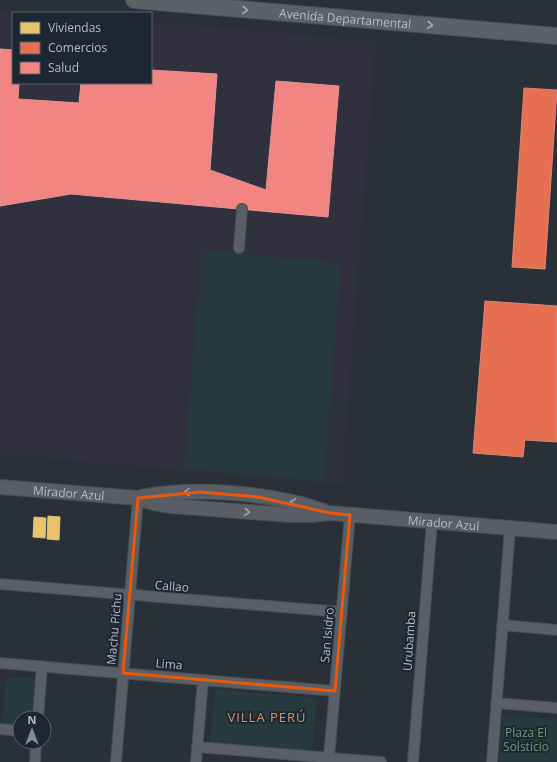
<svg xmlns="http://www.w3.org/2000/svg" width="557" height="762" font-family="'Open Sans',sans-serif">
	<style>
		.medical { fill: #31303e }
		.green { fill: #273a3e }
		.homes { fill: #e9c46a; stroke: #d9c286 }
		.shops { fill: #e76f51; stroke: #d88675 }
		.health { fill: #f28482; stroke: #df9597 }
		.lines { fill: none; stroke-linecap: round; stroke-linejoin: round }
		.street-casing { stroke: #484c53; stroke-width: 12 }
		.secondary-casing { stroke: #484c53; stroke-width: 16 }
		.primary-casing { stroke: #484c55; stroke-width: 18 }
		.street { stroke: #5a5e66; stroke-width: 10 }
		.secondary { stroke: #595d64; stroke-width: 14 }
		.primary { stroke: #5c6168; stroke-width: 16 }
		.oneway { stroke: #a2aab6 }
		.oneway2 { stroke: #9da4b0 }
		.marked { fill: none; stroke: #e8590c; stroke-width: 3; stroke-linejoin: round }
		.labels { text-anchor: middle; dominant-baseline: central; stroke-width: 4; stroke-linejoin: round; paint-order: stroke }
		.street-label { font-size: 12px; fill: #b4bcc9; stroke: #1d2633 }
		.park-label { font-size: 12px; fill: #6b9a76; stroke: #1d2633 }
		.neighbourhood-label { font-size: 13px; letter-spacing: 1px; fill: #d59563; stroke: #1d2633 }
	</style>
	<rect width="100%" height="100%" fill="#2a3038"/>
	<!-- medical -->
	<path class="medical" d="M0,10l42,3h-29v70h138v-61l225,19 -34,444 -342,-31z"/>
	<!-- green -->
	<path class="green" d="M202,250l139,13 -17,218 -140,-13z
		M6,677l30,2 -3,39h-13v7l-18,-1z
		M215,689l102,9 -5,54 -102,-9z
		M503,715l54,4v43h-57z"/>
	<!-- homes -->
	<path class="homes" d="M48,516l12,1 -1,23 -12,-1z
		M34,517l12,1 -1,20 -12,-1z"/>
	<!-- shops -->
	<path class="shops" d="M524,88l33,2 -12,179 -33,-2z
		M485,301l72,5v136l-32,-2 -2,17 -50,-4z"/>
	<!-- health -->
	<path class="health" d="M0,49l13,1v33h6l-1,16 61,4 2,-20h70v-13l66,4 -7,96 56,20 10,-109 63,5 -11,131 -257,-23 -71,12z"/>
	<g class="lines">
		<defs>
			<path id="street" d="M239,248l3,-39
				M0,584l342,28
				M502,625l55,5
				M0,663l335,28
				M496,703l61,5
				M38,718l4,-52
				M0,729l20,2
				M197,747l184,15
				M329,758l21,-243
				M35,762l1,-20
				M116,762l22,-264
				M196,762l7,-82
				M413,762l19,-241
				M492,762l18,-234"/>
			<g id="secondary">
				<path id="s1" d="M0,487l138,11 16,5 17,3 118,9h22l19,-2 227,19"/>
				<path d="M141,497c52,-11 133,-4 183,14"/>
			</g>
			<g id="primary">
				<path id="s2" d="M134,0l423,36"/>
			</g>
		</defs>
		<!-- street casing -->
		<use href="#street" class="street-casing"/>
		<!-- secondary casing -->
		<use href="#secondary" class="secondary-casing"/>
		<!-- primary casing -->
		<use href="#primary" class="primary-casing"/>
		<!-- street -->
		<use href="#street" class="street"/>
		<!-- secondary -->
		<use href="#secondary" class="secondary"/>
		<!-- primary -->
		<use href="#primary" class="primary"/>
	</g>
	<!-- one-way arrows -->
	<defs><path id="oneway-chevron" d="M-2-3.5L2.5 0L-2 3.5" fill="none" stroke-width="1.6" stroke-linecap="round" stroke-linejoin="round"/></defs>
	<g class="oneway">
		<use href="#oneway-chevron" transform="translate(245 10) rotate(5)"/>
		<use href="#oneway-chevron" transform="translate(430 25) rotate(5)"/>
	</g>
	<g class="oneway2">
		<use href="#oneway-chevron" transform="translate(187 492) rotate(179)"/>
		<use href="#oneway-chevron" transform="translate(293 502) rotate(-168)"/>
		<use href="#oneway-chevron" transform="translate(247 512) rotate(5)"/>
	</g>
	<!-- marked area -->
	<path class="marked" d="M200,492l58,5 72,16 20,2 -15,176 -212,-18 15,-175z"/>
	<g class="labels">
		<!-- street labels -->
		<g class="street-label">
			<text stroke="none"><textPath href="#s2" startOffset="212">Avenida Departamental</textPath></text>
			<text stroke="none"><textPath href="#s1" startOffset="69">Mirador Azul</textPath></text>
			<text stroke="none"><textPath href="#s1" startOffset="446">Mirador Azul</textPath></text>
			<text transform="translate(172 586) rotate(5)">Callao</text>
			<text transform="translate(114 629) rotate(-85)">Machu Pichu</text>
			<text transform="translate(327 635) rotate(-85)">San Isidro</text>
			<text transform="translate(409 641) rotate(-86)">Urubamba</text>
			<text transform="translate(169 664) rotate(5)">Lima</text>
		</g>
		<!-- park labels -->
		<g class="park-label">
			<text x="526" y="732">Plaza El<tspan x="526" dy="14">Solsticio</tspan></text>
		</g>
		<!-- neighbourhood labels -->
		<g class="neighbourhood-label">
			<text x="267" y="717">VILLA PERÚ</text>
		</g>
	</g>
	<!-- legend -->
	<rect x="12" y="12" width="140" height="72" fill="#1d2633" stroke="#59626f"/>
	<rect x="20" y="22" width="20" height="12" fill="#e9c46a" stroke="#59626f"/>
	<text x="48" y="32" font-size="12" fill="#b4bcc9">Viviendas</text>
	<rect x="20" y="42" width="20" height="12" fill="#e76f51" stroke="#59626f"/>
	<text x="48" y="52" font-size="12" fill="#b4bcc9">Comercios</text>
	<rect x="20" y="62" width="20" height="12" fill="#f28482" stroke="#59626f"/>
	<text x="48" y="72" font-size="12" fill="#b4bcc9">Salud</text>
	<!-- north arrow -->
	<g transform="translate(32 730)"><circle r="19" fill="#1d2633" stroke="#59626f"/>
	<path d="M0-3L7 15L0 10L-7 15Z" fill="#848b96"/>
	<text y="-6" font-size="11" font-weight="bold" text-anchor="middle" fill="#b4bcc9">N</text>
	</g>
</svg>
